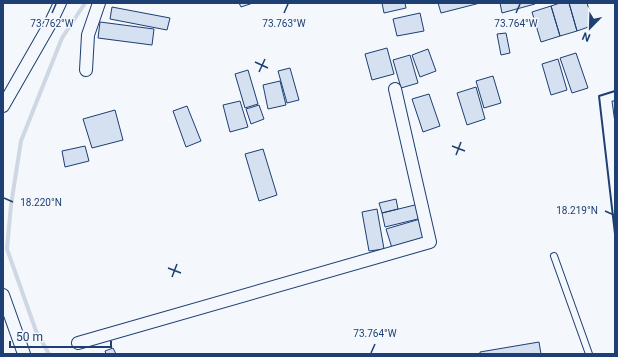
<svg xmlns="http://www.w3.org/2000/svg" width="618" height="357" font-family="Roboto,sans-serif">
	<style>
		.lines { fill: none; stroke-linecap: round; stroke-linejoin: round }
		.stream { stroke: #cfd7e4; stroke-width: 4 }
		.building { fill: #d5e0f0; stroke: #1d3f73 }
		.service-casing { stroke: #1d3f73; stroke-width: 8 }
		.minor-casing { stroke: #1d3f73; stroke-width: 14 }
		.service { stroke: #f4f7fb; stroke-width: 6 }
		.minor { stroke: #f4f7fb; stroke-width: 12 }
		.wall { stroke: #1d3f73; stroke-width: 2 }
		.ticks { fill: none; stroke: #1d3f73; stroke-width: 1.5 }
		.ticks-label { font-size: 10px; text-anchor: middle; fill: #1d3f73; stroke: #f4f7fb; stroke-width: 3; stroke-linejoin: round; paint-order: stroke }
	</style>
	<rect width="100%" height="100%" fill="#f4f7fb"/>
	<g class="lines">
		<!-- stream -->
		<path class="stream" d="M49,354l-13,-23 -29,-82 4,-44 10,-64 41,-103 23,-35"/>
	</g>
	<!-- building -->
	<path class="building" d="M239,3h14l-12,4z
		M382,3h23l1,5 -22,5z
		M438,3h42l-39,10z
		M500,3h34l1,1 -33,9z
		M560,3h9l8,28 -17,5 -9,-30z
		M569,3h18l7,22 -17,6z
		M551,6l9,30 -19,6 -9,-30z
		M112,7l58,11 -3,12 -57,-11z
		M420,13l4,18 -27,5 -4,-17z
		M100,22l54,7 -2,16 -54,-7z
		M506,33l4,20 -9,2 -4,-21z
		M387,48l7,26 -22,6 -7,-26z
		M428,49l8,22 -16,6 -8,-22z
		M576,53l12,35 -16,5 -12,-35z
		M410,55l8,28 -17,5 -8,-28z
		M558,59l9,31 -16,5 -9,-31z
		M290,68l9,32 -12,3 -9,-32z
		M248,70l10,34 -13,4 -10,-34z
		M493,76l8,27 -17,5 -8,-27z
		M280,81l6,24 -18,4 -5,-24z
		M476,87l9,32 -18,6 -10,-32z
		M429,94l11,32 -17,6 -11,-33z
		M240,101l8,26 -18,5 -7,-27z
		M612,101h3v22z
		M259,105l5,14 -13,5 -5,-15z
		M187,106l14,35 -15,6 -13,-36z
		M115,110l8,30 -31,8 -9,-29z
		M85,146l4,15 -24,6 -3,-16z
		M263,149l14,46 -18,6 -14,-47z
		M396,199l2,10 -16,4 -3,-10z
		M423,203l3,14 -41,10 -3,-14z
		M377,209l7,40 -15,2 -7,-39z
		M427,217l6,19 -41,12 -6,-19z
		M539,342l2,12h-61v-2z
		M113,348l3,6h-10l-1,-3z"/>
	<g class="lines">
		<defs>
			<path id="service" d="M554,256l35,98"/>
			<path id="minor" d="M86,70l2,-35 11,-32
				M3,106l47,-82 10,-21
				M3,295l21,59
				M78,343l352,-101 -35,-153"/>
		</defs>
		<!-- service casing -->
		<use href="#service" class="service-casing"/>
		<!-- minor casing -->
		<use href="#minor" class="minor-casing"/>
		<!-- service -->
		<use href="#service" class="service"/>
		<!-- minor -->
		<use href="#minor" class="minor"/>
		<!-- wall -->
		<path class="wall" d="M615,91l-16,5 16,138"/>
	</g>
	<!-- ticks -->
	<path class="ticks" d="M52,13l4,-9M284,13l4,-9M516,13l4,-9M255,62l13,6M259,72l6,-13M452,146l13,5M456,155l5,-13M4,198l9,4M605,211l9,4M168,268l13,5M172,277l5,-13M371,353l4,-9"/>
	<g class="ticks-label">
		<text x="52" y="27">73.762°W</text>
		<text x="284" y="27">73.763°W</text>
		<text x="516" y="27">73.764°W</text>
		<text x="41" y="206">18.220°N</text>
		<text x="577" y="214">18.219°N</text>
		<text x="375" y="337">73.764°W</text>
	</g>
	<!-- border -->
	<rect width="618" height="357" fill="none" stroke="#1d3f73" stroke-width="8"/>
	<!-- north arrow -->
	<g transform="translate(590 28) rotate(203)" stroke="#f4f7fb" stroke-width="3" paint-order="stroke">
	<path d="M0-3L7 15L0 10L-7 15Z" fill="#1d3f73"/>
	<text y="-6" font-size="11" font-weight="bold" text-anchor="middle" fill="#1d3f73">N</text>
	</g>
	<!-- scale -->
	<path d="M10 341v6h101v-6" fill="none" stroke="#1d3f73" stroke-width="2"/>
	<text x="16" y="341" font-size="12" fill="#1d3f73" stroke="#f4f7fb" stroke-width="3" paint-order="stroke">50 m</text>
</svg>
